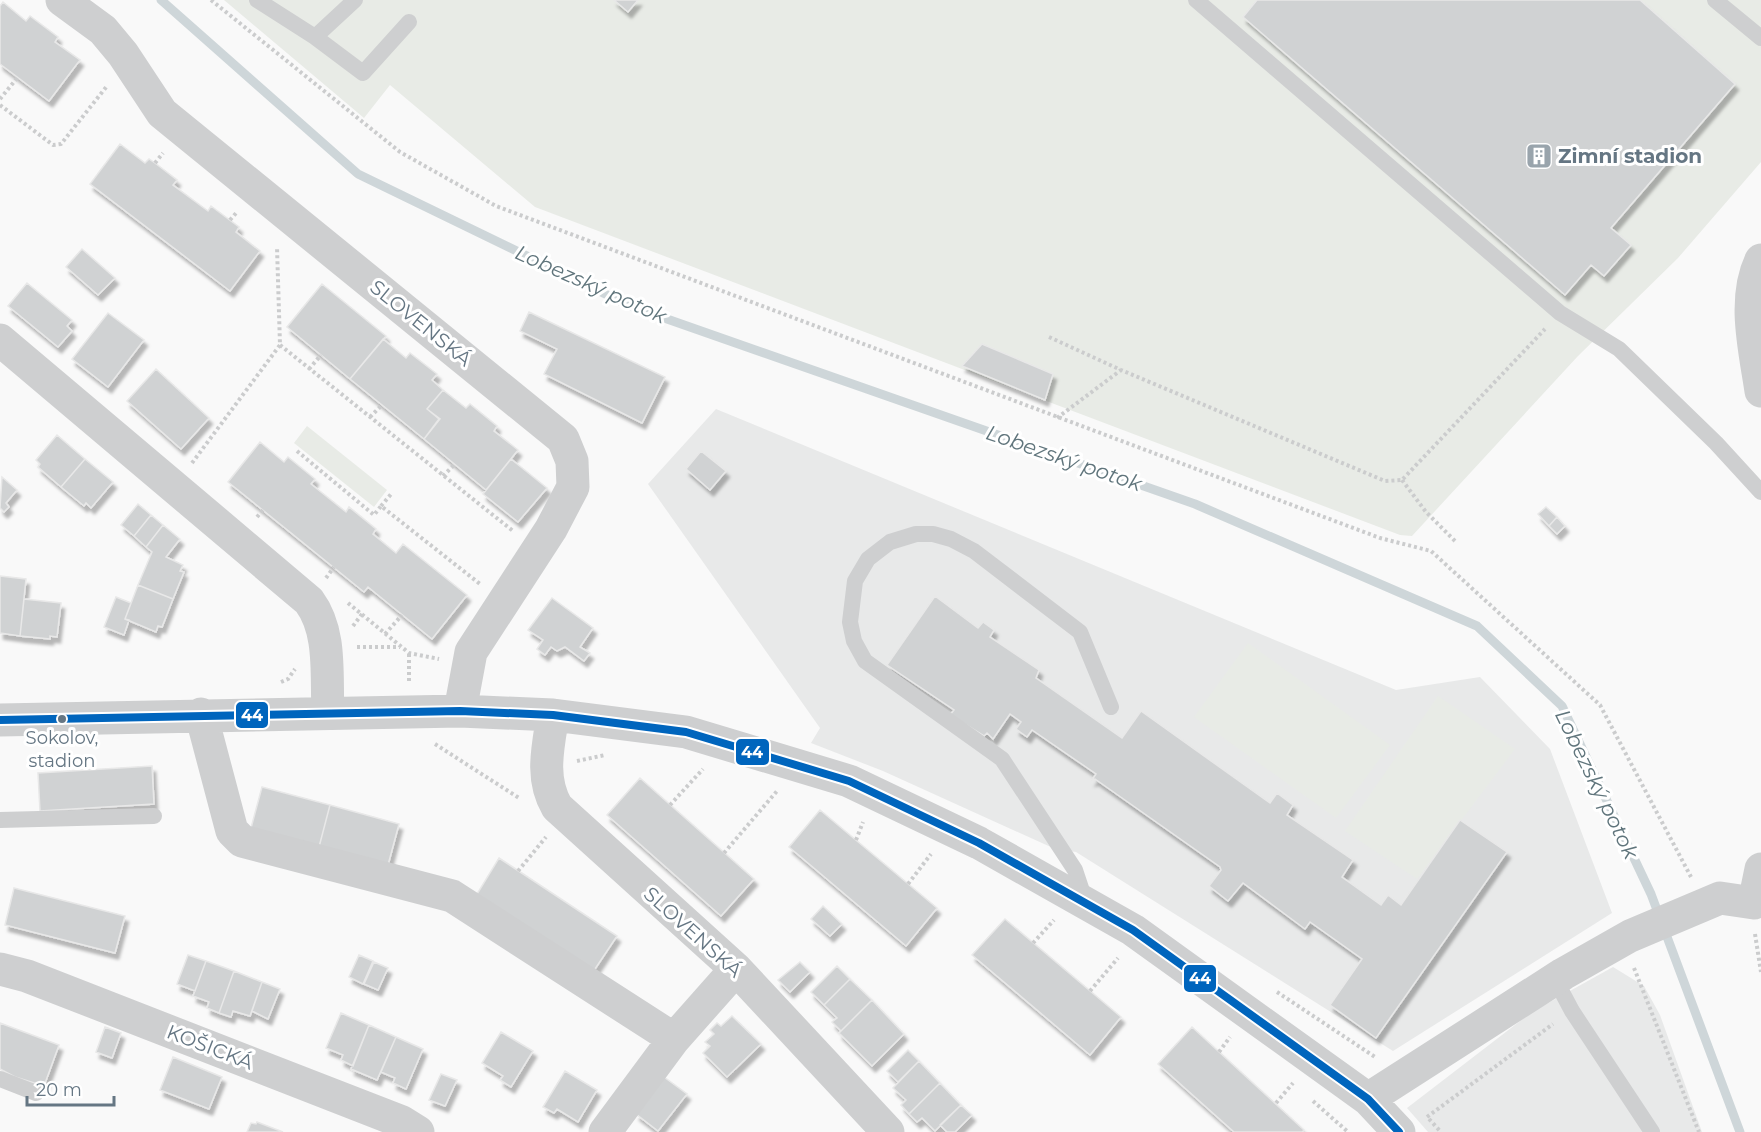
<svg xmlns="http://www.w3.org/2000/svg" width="1761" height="1132" font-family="Montserrat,sans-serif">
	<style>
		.built { fill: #e8e9e9 }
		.green { fill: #e8ebe6 }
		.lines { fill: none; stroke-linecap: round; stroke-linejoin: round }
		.stream { stroke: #ced6d9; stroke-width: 9 }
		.building { fill: #d0d2d3; stroke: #e8e8e8; stroke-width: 1.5; filter: url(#shadow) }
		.path { stroke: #cbcccd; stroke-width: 4; stroke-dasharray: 3 3; stroke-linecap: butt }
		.lane { stroke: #cecfd0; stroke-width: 16 }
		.street { stroke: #cecfd0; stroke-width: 33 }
		.bus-1-casing { stroke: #fff; stroke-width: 12 }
		.bus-1 { stroke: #0065bd; stroke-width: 8 }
		.bus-dot { fill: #657683; stroke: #fff; stroke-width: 2 }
		.labels { text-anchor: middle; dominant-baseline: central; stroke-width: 6; stroke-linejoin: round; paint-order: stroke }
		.bus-label { font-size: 18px; fill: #657683; stroke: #fff }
		.poi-label { font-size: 20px; font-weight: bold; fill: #657683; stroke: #fff; text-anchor: start }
		.street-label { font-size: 20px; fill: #657683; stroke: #fff }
		.water-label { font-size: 21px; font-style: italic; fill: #60757c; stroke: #fff }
		.line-badge { stroke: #fff; stroke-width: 2 }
		.badge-label { font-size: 16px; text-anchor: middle; font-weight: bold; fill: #fff }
	</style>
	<defs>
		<filter id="shadow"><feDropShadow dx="3.5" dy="6" stdDeviation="1.5" flood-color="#0004"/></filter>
	</defs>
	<rect width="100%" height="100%" fill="#f9f9f9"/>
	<!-- built -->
	<path class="built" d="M716,409l680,281 84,-13 70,72 62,164 -219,138 -317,-199 -23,-4 -170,-77 -72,-28 9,-15 -172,-244z
		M1613,967l31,19 16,29 42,117h-274l-21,-24 125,-96z"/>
	<!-- green -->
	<path class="green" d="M224,0h1537v162l-83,96 -100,98 -166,180 -12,-1 -865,-328 -145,-122 -26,33z
		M307,426l80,64 -13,17 -80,-64z
		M1248,643l142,102 -54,73 -142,-101z
		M1438,696l77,53 -98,130 -72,-48z"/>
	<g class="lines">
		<!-- stream -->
		<path class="stream" d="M161,0l197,174 272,132 565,198 282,122 85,80 89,188 89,238"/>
	</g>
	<!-- building -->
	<path class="building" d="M614,0h24l-10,12z
		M1257,0h383l95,84 -124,144 20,17 -27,31 -13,-11 -26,30 -322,-278z
		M3,2l23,19 4,-5 28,21 -3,5 25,18 -31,41 -49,-37v-58z
		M120,144l25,19 4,-4 6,4 22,17 -4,5 35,26 3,-5 28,21 -3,5 24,19 -30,40 -140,-107z
		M82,249l33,29 -17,17 -32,-28z
		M27,283l45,37 -5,6 5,5 -14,16 -50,-41z
		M322,284l64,52 -36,43 -63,-52z
		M529,312l136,65 -23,46 -98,-49 13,-25 -37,-18z
		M108,313l36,27 -36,47 -36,-28z
		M383,339l23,19 4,-5 27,21 -5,6 11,10 -16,19 12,10 -15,20 -74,-60z
		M982,344l71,30 -8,26 -83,-34z
		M156,369l53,49 -28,31 -54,-48z
		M443,390l23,18 4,-4 27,22 -3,5 24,19 -32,40 -62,-51 16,-20 -13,-10z
		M57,435l28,24 -24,28 -23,-20 2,-3 -4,-4z
		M260,442l24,20 4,-5 27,22 -4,5 35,28 3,-5 27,22 -3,5 23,19 7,-9 64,51 -35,44 -64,-52 -4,5 -136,-110z
		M701,451l25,20 -16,19 -24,-21z
		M85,459l28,23 -22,26 -5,-5 -2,3 -23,-19z
		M511,459l36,29 -29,34 -35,-28z
		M2,477l15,13 -11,13 3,4 -5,5 -4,-4z
		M138,504l13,11 -17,21 -13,-11z
		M1546,507l11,10 -8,9 -11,-12z
		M151,515l12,10 -17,22 -12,-11z
		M1557,517l8,9 -8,8 -8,-8z
		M163,525l17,14 -14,18 17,8 -3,6 4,1 -11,27 -35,-14 14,-33 -6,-5z
		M0,576l26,3 -6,57 -20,-3z
		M138,585l35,14 -11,28 -4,-1 -2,6 -31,-13z
		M935,596l43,32 5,-6 11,8 -4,7 49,33 -3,8 86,60 19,-27 129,92 7,-10 16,12 -6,10 66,45 -11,17 39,28 7,-10 13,10 59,-85 47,32 -131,186 -46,-33 32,-46 -52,-37 -5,7 -62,-46 -15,18 -19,-15 12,-16 -1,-3 -125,-88 -3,1 4,-6 -64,-44 -5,7 -11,-8 5,-7 -11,-8 -17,25 -6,-6 -3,3 -34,-21 4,-5 -67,-45z
		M116,597l15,6 -6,16 4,1 -5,15 -20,-8z
		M552,598l41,30 -13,19 10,6 -6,8 -19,-14 -8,4 -6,-4 -6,8 -8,-6 6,-9 -15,-10z
		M24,599l37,4 -4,34 -7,-1v3l-30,-3z
		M152,766l2,38 -114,7 -2,-38z
		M640,778l114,101 -33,37 -114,-101z
		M262,787l68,18 -11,42 -68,-19z
		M330,805l69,19 -11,41 -69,-18z
		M820,810l117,98 -31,38 -117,-99z
		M499,858l118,78 -24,36 -116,-78z
		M14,888l111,28 -10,37 -110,-28z
		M823,906l19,18 -12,12 -19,-17z
		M1005,919l116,98 -31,38 -118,-100z
		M188,955l18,6 -11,30 -18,-7z
		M359,955l14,6 -10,23 -14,-7z
		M206,961l28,10 -15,42 -12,-5 2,-6 -16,-6z
		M374,962l14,6 -10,22 -14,-6z
		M800,962l10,10 -20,20 -12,-12z
		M837,966l13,13 -26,26 -13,-13z
		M234,971l28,11 -12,34 -17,-5 -2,6 -12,-4z
		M850,979l22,21 -31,31 -9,-9 5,-4 -13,-13z
		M262,982l18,7 -12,30 -16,-8z
		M872,1000l32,34 -32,32 -33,-33z
		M341,1013l28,12 -16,41 -12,-6 2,-5 -17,-7z
		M732,1016l29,28 -34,33 -24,-24 7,-7 -5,-4 9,-8 -4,-4 7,-7 4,3z
		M0,1023l59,22 -15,41 -29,-9 -15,-8z
		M369,1025l27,12 -19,43 -26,-11z
		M105,1027l16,6 -9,25 -16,-6z
		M1192,1027l112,103 -2,2h-68l-76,-68z
		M501,1032l32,19 -22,36 -11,-7 3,-4 -21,-13z
		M396,1037l27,12 -17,40 -13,-6 2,-5 -14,-6z
		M908,1050l11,11 -21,21 -11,-11z
		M173,1057l49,20 -13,32 -49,-19z
		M919,1061l21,22 -31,31 -8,-9 5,-5 -13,-12z
		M565,1071l32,19 -19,32 -21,-13 -3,4 -11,-6z
		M441,1074l16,6 -12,26 -16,-6z
		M664,1077l23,17 -29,37 -22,-17z
		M940,1083l21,22 -26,26 -13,-13 -5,4 -8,-8z
		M961,1105l11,10 -17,17h-8l-7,-7z
		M257,1122l26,10h-36l4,-9 5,1z"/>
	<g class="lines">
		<!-- path -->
		<path class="path" d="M211,0l189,152 96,54 884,332 51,13 169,154 91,172
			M0,99l18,-22
			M0,105l53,40 8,-1 46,-58
			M155,163l8,-10
			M230,220l7,-8
			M1049,337l72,33 264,111 17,-1 143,-151
			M280,345l233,186
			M309,369l12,-14
			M370,417l12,-12
			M1057,418l64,-48
			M297,451l77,64 7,-9 99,78
			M192,463l88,-118 -3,-98
			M443,476l12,-12
			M1402,480l24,32 31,31
			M381,506l11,-13
			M257,517l6,-7
			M326,578l8,-11
			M348,603l61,50 30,6
			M353,626l9,-12
			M385,634l17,-19
			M357,647h43
			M409,654v28
			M281,682l7,-3 7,-10
			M435,744l84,54
			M577,761l28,-6
			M670,805l33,-36
			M856,840l7,-18
			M724,853l53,-62
			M518,871l28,-34
			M908,884l23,-30
			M1755,934l6,38
			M1033,943l21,-23
			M1634,968l65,164
			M1090,991l28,-33
			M1277,992l98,65
			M1219,1052l11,-15
			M1313,1101l35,31
			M1276,1103l17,-20
			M1427,1117l126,-93
			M1429,1119l12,13"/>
		<!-- lane -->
		<path class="lane" d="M257,0l58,37 40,-37
			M1196,0l364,313 59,36 97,94 45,49
			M1715,0l46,38
			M315,37l48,36 46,-51
			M0,820l154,-4
			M1085,900l-10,-30 -73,-111 -137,-98 -11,-20 -4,-19 5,-41 13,-22 22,-17 26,-8h17l18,5 23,12 106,81 31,75
			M1555,979l17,32 80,121
			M0,1079l36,14"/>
		<!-- street -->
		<path class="street" d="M62,0l41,30 20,24 39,59 401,326 9,22 1,26 -22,42 -80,123 -11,59
			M1761,260c-19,39 -6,90 0,131
			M0,340l309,261c23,31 17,74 19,111
			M201,714l31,117 10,10 210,55 222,143
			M553,715c-5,32 -13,63 4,92l179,162 152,163
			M0,720l460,-9 93,4 133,17 163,49 130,62 154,87 235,169 31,33
			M0,969l27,7 375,146 16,10
			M1368,1099l195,-125 67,-38 90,-38 34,5 7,-34
			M605,1132l69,-93 62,-70"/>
		<defs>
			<path id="bus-1" d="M0,720l460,-9 93,4 133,17 163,49 130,62 154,87 235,169 31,33"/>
		</defs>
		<!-- bus-1 casing -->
		<use href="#bus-1" class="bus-1-casing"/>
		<!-- bus-1 -->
		<use href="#bus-1" class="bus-1"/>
	</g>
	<!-- icons -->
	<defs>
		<symbol id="building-square" viewBox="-11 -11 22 22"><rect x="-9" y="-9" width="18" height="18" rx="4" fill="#99a4ac" stroke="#fff"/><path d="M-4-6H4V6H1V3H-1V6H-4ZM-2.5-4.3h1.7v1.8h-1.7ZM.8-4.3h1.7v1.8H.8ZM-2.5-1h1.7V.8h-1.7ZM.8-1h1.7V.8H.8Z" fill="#fff"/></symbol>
	</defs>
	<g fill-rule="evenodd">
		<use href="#building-square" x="1524" y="141" width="30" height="30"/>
	</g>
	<!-- markers -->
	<circle class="bus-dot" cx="62" cy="719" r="5"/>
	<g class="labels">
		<!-- bus labels -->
		<g class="bus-label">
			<text x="62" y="738">Sokolov,<tspan x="62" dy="23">stadion</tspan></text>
		</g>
		<!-- poi labels -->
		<g class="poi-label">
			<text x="1558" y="156">Zimní stadion</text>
		</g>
		<!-- street labels -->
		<g class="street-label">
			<text transform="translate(421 323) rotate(39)">SLOVENSKÁ</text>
			<text transform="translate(693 932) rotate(42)">SLOVENSKÁ</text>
			<text transform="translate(210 1047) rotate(21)">KOŠICKÁ</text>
		</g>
		<!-- water labels -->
		<g class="water-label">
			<text transform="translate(591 284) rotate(24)">Lobezský potok</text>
			<text transform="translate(1064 458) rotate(19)">Lobezský potok</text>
			<text transform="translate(1597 784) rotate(64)">Lobezský potok</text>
		</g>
	</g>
	<g class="line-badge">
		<rect x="235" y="701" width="34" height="28" rx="6" fill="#0065bd"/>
		<rect x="735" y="738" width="35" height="28" rx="6" fill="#0065bd"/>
		<rect x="1183" y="964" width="34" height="29" rx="6" fill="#0065bd"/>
	</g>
	<g class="badge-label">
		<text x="252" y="721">44</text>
		<text x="752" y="758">44</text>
		<text x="1200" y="984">44</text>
	</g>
	<!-- scale -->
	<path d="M27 1096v9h87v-9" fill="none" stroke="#657683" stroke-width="3"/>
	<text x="36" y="1096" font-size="18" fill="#657683" stroke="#ffffff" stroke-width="4.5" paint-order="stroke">20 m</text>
</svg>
